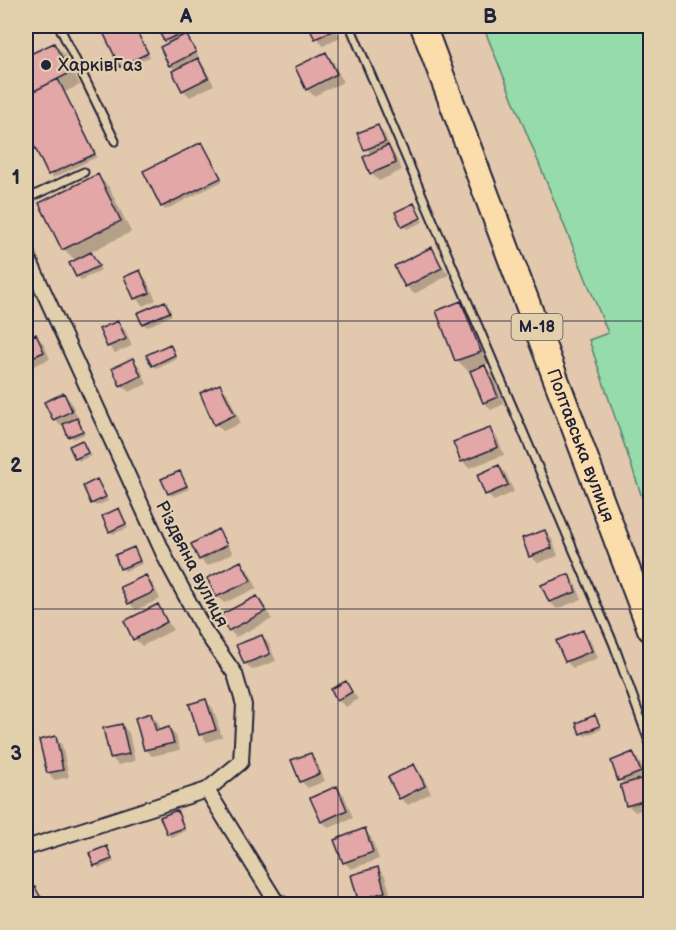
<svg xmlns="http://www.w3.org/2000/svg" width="676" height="930" font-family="'Balsamiq Sans',sans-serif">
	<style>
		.green { fill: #95dcaa; stroke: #5c7f72; stroke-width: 1.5 }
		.shadow { fill: #0003 }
		.building { fill: #e2a7a6; stroke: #22223b; stroke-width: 1.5 }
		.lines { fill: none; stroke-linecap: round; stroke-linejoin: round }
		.service-casing { stroke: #22223b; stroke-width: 11 }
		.minor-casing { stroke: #22223b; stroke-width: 18 }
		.trunk-casing { stroke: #22223b; stroke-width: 28 }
		.service { stroke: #e2d0ad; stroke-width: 7 }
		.minor { stroke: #e2d0ad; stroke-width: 14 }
		.trunk { stroke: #faddab; stroke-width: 24 }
		.grid { fill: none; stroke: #22223b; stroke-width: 1.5; stroke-opacity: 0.55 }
		.poi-dot { fill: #22223b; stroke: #e2d0ad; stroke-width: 2 }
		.labels { text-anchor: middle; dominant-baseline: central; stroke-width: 4.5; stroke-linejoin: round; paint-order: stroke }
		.shield { fill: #e2d0ad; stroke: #5c565d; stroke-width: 1.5 }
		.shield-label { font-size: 16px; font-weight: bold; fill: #22223b }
		.poi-label { font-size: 18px; fill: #22223b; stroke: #e2d0ad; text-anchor: start }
		.street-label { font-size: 18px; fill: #22223b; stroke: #e2d0ad }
		.neatline { fill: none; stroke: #22223b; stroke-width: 2 }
		.grid-label { font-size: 20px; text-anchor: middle; font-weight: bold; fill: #22223b }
	</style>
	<rect width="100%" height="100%" fill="#e2c8ac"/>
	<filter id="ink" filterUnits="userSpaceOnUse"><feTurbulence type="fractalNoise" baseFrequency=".0167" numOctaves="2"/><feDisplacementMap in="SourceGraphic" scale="12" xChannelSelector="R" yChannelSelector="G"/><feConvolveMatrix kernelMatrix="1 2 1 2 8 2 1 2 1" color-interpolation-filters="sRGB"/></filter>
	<g filter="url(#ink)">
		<!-- green -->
		<path class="green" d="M483,26h167v495l-61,-181 19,-7z"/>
		<!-- shadow -->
		<path class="shadow" d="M102,26h33l15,31 -26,12z
			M158,26h24l32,59 -24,12 -7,-7 -7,-19 -6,-6 -1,-21z
			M310,26h24l6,11 -17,9z
			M54,44l11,11 15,30 -15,7 32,65 -44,21 -27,-52v-68z
			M326,54l7,7 10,21 -29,14 -7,-7z
			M377,127l7,7 18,36 -23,11 -8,-8v-18l-12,-21z
			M202,144l21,37 -58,29 -3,-4z
			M98,176l11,11 22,45 -41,20 11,18 -20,10 -4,-4 -1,-15 -12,-12z
			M414,205l9,17 -16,7 -10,-16z
			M431,249l18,26 -35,19 -8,-8 -10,-19z
			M139,272l7,7 10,21 -13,6 -7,-8 -10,-20z
			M164,303l8,12 -25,12 -4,-4z
			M461,303l11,11 19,49 -8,2 9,9 12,30 -13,6 -7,-8 -13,-32 -3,1 -11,-11z
			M118,323l7,7 7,16 -17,7 -7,-7z
			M36,336l7,7 7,16 -19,8 -5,-5v-21z
			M170,346l7,13 -21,9 -3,-3z
			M133,360l7,7 7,17 -18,8 -7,-7z
			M220,385l7,8 14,30 -18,8 -7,-7z
			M64,395l7,7 14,32 -12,5 -8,-14 -4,1 -7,-7z
			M490,430l7,7 7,18 -35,13 -7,-7z
			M82,441l9,15 -12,5 -3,-3z
			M499,467l7,7 8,18 -20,9 -7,-7z
			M180,473l9,16 -17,7 -3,-3z
			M97,481l11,20 -12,5 -4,-3z
			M118,510l10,18 -15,6 -3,-3z
			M218,531l15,22 -26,13 -7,-7z
			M545,532l7,7 6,17 -20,7 -8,-7z
			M134,549l8,15 -17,7 -3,-3z
			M241,563l7,7 9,18 -33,15 -7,-7z
			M568,576l7,7 7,16 -25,10 -7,-7z
			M146,577l7,7 7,15 -24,11 -7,-7z
			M257,597l15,22 -36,18 -7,-7z
			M157,605l16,25 -31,16 -7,-7z
			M583,632l7,7 8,19 -25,10 -7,-7z
			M262,637l7,7 7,17 -24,9 -7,-7z
			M345,683l13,16 -12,8 -8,-7z
			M206,701l7,7 9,29 -15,5 -7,-8z
			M151,715l7,7 2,9 9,-2 7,7 4,14 -28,6 -7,-7z
			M595,716l7,13 -17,7 -3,-3z
			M122,725l7,8 6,28 -17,4 -7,-8z
			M55,738l7,7 7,32 -14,3 -7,-7z
			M310,754l7,8 8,19 -17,7 -7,-7z
			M632,754l7,7 8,18 -3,1 6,7v20l-15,5 -7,-7 -3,-20 -5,-5z
			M414,766l7,7 10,20 -23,12 -8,-7z
			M336,788l8,7 9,23 -24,10 -7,-7z
			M177,812l9,19 -15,6 -3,-3z
			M364,830l7,7 8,22 -28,10 -7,-7z
			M106,848l8,14 -15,6 -3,-3z
			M378,869l7,7 7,23 -27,5 -5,-5z
			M34,888l16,16h-24v-11z"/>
		<!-- building -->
		<path class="building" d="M100,26h34l14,27 -28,14z
			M156,26h23l3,7 -18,8z
			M308,26h24l2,4 -19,9z
			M186,34l10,18 -27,14 -9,-19z
			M54,43l16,30 -44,22v-39z
			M326,52l11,22 -31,16 -11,-23z
			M198,58l10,20 -26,13 -10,-20z
			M58,79l37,75 -47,21 -22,-46v-34z
			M378,125l7,17 -21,8 -7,-17z
			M202,142l19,36 -60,29 -18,-36z
			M388,145l8,18 -26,11 -7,-17z
			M98,174l23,47 -59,29 -23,-47z
			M414,203l7,15 -19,9 -7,-15z
			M432,247l10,21 -37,19 -11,-21z
			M91,252l8,14 -23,11 -7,-14z
			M140,270l10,23 -16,6 -10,-22z
			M165,301l5,11 -28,12 -5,-11z
			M461,301l20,51 -26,9 -19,-50z
			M118,321l8,18 -19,8 -8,-18z
			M36,334l8,18 -18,8v-21z
			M170,344l5,11 -23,11 -6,-11z
			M133,358l8,18 -21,10 -8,-18z
			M485,365l13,32 -15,6 -13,-32z
			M220,384l15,31 -21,10 -14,-32z
			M64,393l8,18 -19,9 -9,-18z
			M77,418l6,13 -15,6 -5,-13z
			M490,428l8,19 -37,15 -8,-20z
			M82,440l6,13 -13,6 -6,-13z
			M499,465l9,20 -23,10 -8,-20z
			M180,471l7,15 -19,8 -7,-15z
			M97,479l9,18 -15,7 -8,-18z
			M119,508l7,16 -17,8 -7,-16z
			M218,529l9,16 -28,15 -8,-16z
			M545,530l7,18 -23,9 -7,-19z
			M134,547l6,14 -20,8 -5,-14z
			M241,561l10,20 -35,16 -9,-19z
			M569,574l7,18 -27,10 -8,-17z
			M146,575l8,17 -26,12 -8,-17z
			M257,596l9,15 -38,20 -8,-16z
			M158,604l9,18 -34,18 -9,-19z
			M583,630l9,21 -27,11 -9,-21z
			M262,635l8,19 -26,10 -8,-19z
			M346,681l6,11 -15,9 -6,-12z
			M206,699l10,31 -17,5 -10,-31z
			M151,713l5,18 13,-4 5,16 -30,7 -9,-32z
			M595,715l5,11 -20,8 -4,-11z
			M122,724l7,30 -19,4 -7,-30z
			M56,736l7,34 -16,3 -8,-33z
			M633,752l8,20 -23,9 -7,-20z
			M311,753l8,21 -19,8 -9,-22z
			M414,764l11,22 -26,13 -11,-22z
			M644,778l6,21 -24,7 -6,-21z
			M337,786l10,24 -26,12 -11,-24z
			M177,810l7,18 -17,6 -7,-17z
			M365,828l8,24 -30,11 -9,-23z
			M107,846l5,13 -18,7 -5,-13z
			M378,867l7,25 -27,8 -7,-25z
			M35,887l9,17h-18v-12z"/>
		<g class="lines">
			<defs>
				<path id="service" d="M59,26l56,115
					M350,26l264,619 36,99
					M26,199l58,-27"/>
				<path id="minor" d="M26,253l141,308 37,69 31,44 9,31 -3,57 -34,28 -181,58
					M207,790l68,110 7,4"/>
				<g id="trunk">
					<path id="s1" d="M423,26l227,603"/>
				</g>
			</defs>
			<!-- service casing -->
			<use href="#service" class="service-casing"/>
			<!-- minor casing -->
			<use href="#minor" class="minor-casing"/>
			<!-- trunk casing -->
			<use href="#trunk" class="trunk-casing"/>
			<!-- service -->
			<use href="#service" class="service"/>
			<!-- minor -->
			<use href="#minor" class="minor"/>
			<!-- trunk -->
			<use href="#trunk" class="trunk"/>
		</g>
	</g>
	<!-- grid -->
	<path class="grid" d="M338,26v878M26,321h624M26,609h624"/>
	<!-- markers -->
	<circle class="poi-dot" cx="46" cy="65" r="6"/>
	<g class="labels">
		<!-- shield labels -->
		<rect class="shield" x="511.5" y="314" width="51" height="26" rx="4.5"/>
		<g class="shield-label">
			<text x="537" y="327">М-18</text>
		</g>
		<!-- poi labels -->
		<g class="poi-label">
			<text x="58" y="65">ХарківГаз</text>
		</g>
		<!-- street labels -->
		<g class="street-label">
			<text stroke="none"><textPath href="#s1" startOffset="448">Полтавська вулиця</textPath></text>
			<text transform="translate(192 564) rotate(63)">Різдвяна вулиця</text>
		</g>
	</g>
	<!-- margin -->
	<rect width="676" height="930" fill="none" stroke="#e2d0ad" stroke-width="66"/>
	<rect x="33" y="33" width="610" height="864" class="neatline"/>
	<g class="grid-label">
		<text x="186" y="23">A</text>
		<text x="490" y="23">B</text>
		<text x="16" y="184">1</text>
		<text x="16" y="472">2</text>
		<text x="16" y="760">3</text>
	</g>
</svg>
